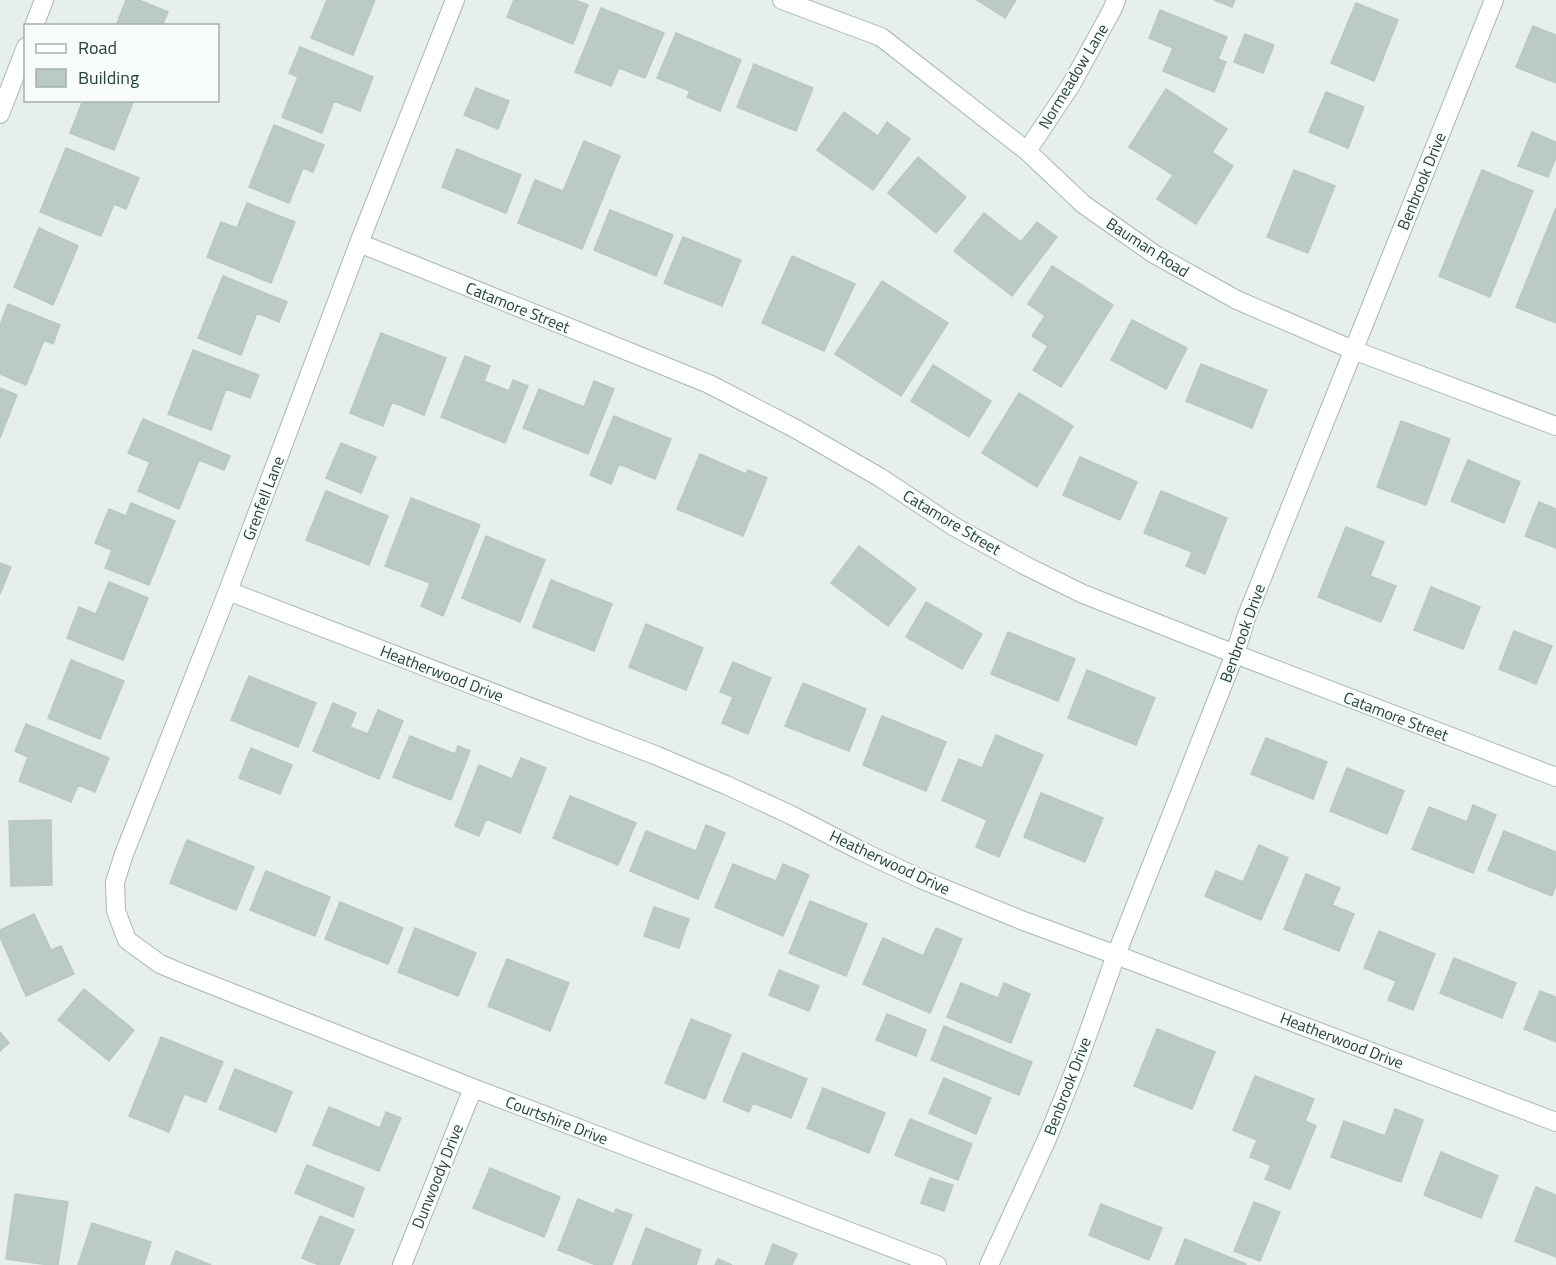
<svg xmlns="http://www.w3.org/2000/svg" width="1556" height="1265" font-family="'Titillium Web',sans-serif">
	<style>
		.building { fill: #bbcac4; stroke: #b8c9c2; stroke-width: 1.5 }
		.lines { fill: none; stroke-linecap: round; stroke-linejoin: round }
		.minor-casing { stroke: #a8b8b2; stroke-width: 20 }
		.minor { stroke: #fff; stroke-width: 18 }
		.labels { text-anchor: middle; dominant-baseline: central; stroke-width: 4.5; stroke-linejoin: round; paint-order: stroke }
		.street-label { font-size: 16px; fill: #24423a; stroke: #f7fbf9 }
	</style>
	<rect width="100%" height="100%" fill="#e6efeb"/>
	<!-- building -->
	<path class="building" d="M126,0h13l29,12 -6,14h-46z
		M327,0h48l-22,55 -42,-17z
		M514,0h61l13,5 -15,39 -66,-27z
		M977,0h39l-11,18z
		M1214,0h21l-3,7z
		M1356,3l42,17 -24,61 -43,-18z
		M601,8l63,25 -19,45 -26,-10 -8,18 -36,-14z
		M1160,10l67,27 -9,22 8,3 -12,30 -51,-21 10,-23 -24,-10z
		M1533,26l23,9v48l-40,-16z
		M676,33l65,27 -21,51 -33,-14 3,-6 -33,-13z
		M1245,34l29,11 -11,28 -29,-11z
		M300,47l73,30 -13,34 -26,-10 -12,32 -40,-16 16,-40 -9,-4z
		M754,64l59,24 -17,43 -59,-24z
		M476,88l33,13 -11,28 -34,-14z
		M1166,89l61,40 -15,23 21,14 -37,58 -39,-25 16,-24 -44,-28z
		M1326,92l38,15 -16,41 -39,-16z
		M83,100h51l-20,50 -44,-17z
		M844,112l34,24 9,-14 23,17 -37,51 -56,-40z
		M274,125l50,20 -11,27 -10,-4 -14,35 -40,-16z
		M1532,132l24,10v15l-8,20 -30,-11z
		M584,141l36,15 -38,93 -64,-26 17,-43 28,11z
		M66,148l73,30 -13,31 -12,-5 -13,32 -61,-24z
		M457,149l64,26 -15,38 -64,-26z
		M918,157l48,40 -30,36 -48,-40z
		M1294,170l41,16 -27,67 -41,-16z
		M1482,170l51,21 -43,106 -51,-21z
		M247,203l48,19 -24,61 -64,-26 14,-35 16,6z
		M1556,208v115l-40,-16z
		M610,210l63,25 -17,41 -62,-26z
		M984,213l37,29 16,-20 20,15 -45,59 -58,-45z
		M39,228l39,18 -25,59 -39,-18z
		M683,237l58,23 -19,46 -58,-23z
		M792,256l63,28 -31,67 -62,-28z
		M1052,266l61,39 -52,82 -28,-17 15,-24 -16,-10 13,-20 -17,-12z
		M223,276l64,26 -8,20 -22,-9 -16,42 -43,-17z
		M882,281l66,42 -47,73 -66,-42z
		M8,304l52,21 -7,19 -9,-4 -18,45 -26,-11v-49z
		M1132,320l55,28 -21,41 -55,-29z
		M381,333l65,25 -22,57 -32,-13 -9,24 -33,-13z
		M193,350l66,25 -9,23 -24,-9 -15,41 -43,-16z
		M465,356l25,10 -6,15 25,10 4,-11 15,6 -23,57 -64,-26z
		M1201,364l66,26 -15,38 -66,-27z
		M933,365l58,36 -22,36 -58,-36z
		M594,381l20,8 -26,65 -65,-26 16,-39 45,18z
		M0,388l17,7 -17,43z
		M1019,393l54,33 -36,61 -55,-34z
		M614,416l57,23 -16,40 -36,-15 -8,20 -21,-9z
		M143,419l87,37 -6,14 -25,-10 -20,49 -41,-18 12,-29 -22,-9z
		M1401,421l49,18 -24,66 -49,-18z
		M341,443l35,14 -15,36 -35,-15z
		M700,454l46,20 2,-4 19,8 -24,58 -66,-27z
		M1080,457l57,25 -17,38 -57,-25z
		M1468,460l52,22 -16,41 -53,-22z
		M326,491l62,25 -19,49 -63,-25z
		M1161,491l66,27 -22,56 -19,-8 6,-14 -48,-19z
		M411,498l69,27 -37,91 -22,-10 9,-23 -45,-17z
		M1539,502l17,7v39l-31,-12z
		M131,503l44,18 -26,64 -44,-17 7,-18 -17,-7 14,-34 17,7z
		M1346,527l38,15 -14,34 26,10 -15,36 -63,-25z
		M486,536l59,24 -25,62 -58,-24z
		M859,546l57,43 -28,37 -57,-43z
		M0,563l11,4 -11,27z
		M551,580l61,24 -18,47 -61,-24z
		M109,582l39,16 -25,62 -56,-22 12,-31 17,7z
		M1431,587l49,20 -17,42 -49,-19z
		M926,602l56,32 -20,35 -56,-32z
		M646,624l57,24 -17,42 -57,-23z
		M1514,631l38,15 -16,38 -37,-15z
		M1008,632l67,27 -17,42 -67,-27z
		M71,660l53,21 -24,58 -52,-21z
		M733,662l38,16 -23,56 -26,-11 11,-26 -13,-5z
		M1087,670l68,28 -19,47 -68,-27z
		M249,676l67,27 -18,44 -67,-27z
		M803,683l63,26 -17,42 -64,-25z
		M333,703l23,10 -6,14 18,7 10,-24 25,11 -24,58 -66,-28z
		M882,716l64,26 -20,49 -63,-26z
		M26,724l83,34 -14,34 -17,-7 -7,17 -52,-21 9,-24 -13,-6z
		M996,735l47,20 -44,102 -23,-10 11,-27 -45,-20 17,-41 23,9z
		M410,736l45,18 3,-8 12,5 -19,49 -58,-23z
		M1266,738l61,24 -14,37 -62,-25z
		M251,748l41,17 -12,29 -41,-16z
		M521,758l25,10 -26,65 -34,-14 -7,17 -24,-10 24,-61 33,14z
		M1347,768l57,23 -17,43 -57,-23z
		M1041,793l62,25 -18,44 -61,-25z
		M570,796l66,27 -18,42 -65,-27z
		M1473,805l23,10 -23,58 -61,-24 17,-42 38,15z
		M51,820l1,65 -41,1 -2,-65z
		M706,825l19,8 -27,66 -68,-28 16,-40 50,20z
		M1504,831l52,21v33l-4,11 -64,-26z
		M187,840l67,27 -18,43 -66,-27z
		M1259,845l29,13 -27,62 -56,-24 11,-25 27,11z
		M733,864l43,17 7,-17 26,11 -26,61 -68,-29z
		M266,871l64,26 -15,39 -65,-26z
		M1306,874l34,14 -8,17 22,9 -15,37 -55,-22z
		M810,901l57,23 -21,52 -57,-23z
		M340,902l63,26 -15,36 -63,-25z
		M654,907l35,12 -10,29 -35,-12z
		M34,914l17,36 10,-4 13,28 -48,22 -26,-59v-7z
		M415,928l61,25 -18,43 -60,-24z
		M936,928l26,11 -32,74 -67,-29 20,-46 40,18z
		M1379,931l56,23 -22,56 -25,-10 8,-19 -32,-13z
		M1454,958l62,25 -14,35 -62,-25z
		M507,959l62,24 -19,48 -62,-25z
		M779,970l40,16 -10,25 -40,-16z
		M961,983l37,15 6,-15 26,11 -19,49 -64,-26z
		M84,989l50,41 -25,31 -51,-41z
		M1540,991l16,6v45l-32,-13z
		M887,1014l39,16 -10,26 -40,-16z
		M691,1019l40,16 -26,64 -40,-16z
		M944,1026l88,36 -13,33 -88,-35z
		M1157,1029l58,23 -23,57 -58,-23z
		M0,1032l9,11 -9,8z
		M161,1037l62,25 -17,40 -22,-8 -15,38 -40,-16z
		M743,1053l64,26 -16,39 -38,-15 -4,9 -26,-11z
		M235,1069l57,23 -16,40 -57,-23z
		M1255,1076l59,23 -9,22 11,5 -26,63 -25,-10 6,-14 -21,-8 7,-17 -24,-10z
		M944,1078l47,20 -15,36 -47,-21z
		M823,1088l62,25 -16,40 -62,-25z
		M329,1107l51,21 6,-16 15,6 -22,53 -66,-26z
		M1395,1109l28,11 -22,62 -70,-25 13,-36 41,15z
		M910,1119l62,25 -14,36 -63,-25z
		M1441,1152l57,24 -17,42 -57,-23z
		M307,1165l57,23 -11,29 -58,-24z
		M490,1168l70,29 -16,40 -71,-29z
		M930,1178l23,7 -9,26 -23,-8z
		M1536,1187l20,8v62l-41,-16z
		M15,1194l53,8 -10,63h-9l-43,-6z
		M578,1199l36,15 2,-5 16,6 -20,50h-16l-38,-15z
		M1254,1202l26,10 -20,49 -26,-10z
		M1101,1204l61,24 -13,32 -60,-25z
		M320,1216l34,14 -15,35h-20l-17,-7z
		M92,1223l59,19 -7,23h-66z
		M646,1228l55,22 -5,15h-64z
		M1185,1239l61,25 -1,1h-70z
		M773,1244l24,10 -5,11h-27z
		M176,1251l35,14h-40z
		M718,1259l14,6h-17z"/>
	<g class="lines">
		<defs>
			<path id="minor" d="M455,0l-96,243 -131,348 -104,263 -9,28 1,29 11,29 33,24 19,8 294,116 464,177
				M782,0l99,37 146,114 56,53 71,50 83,46 116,50 203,76
				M34,26l10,-26
				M0,114l26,-67
				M1027,151l44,-66 41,-75 4,-10
				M359,243l350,141 87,45 85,49 72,48 71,39 59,29 152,60 321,123
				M228,591l427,164 71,30 65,30 70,36 62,29 98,40 95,35 440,167
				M402,1265l71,-177
				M989,1265l58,-126 29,-72 40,-112 119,-301 11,-36 248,-618"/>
		</defs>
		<!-- minor casing -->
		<use href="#minor" class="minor-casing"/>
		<!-- minor -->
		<use href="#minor" class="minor"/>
	</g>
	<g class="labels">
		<!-- street labels -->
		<g class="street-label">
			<text transform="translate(1073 76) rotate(-59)">Normeadow Lane</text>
			<text transform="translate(1421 181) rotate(-68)">Benbrook Drive</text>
			<text transform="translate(1148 247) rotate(33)">Bauman Road</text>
			<text transform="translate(518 307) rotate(22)">Catamore Street</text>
			<text transform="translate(263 498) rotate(-69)">Grenfell Lane</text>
			<text transform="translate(952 522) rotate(31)">Catamore Street</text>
			<text transform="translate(1242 633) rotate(-70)">Benbrook Drive</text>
			<text transform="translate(442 673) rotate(21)">Heatherwood Drive</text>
			<text transform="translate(1396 716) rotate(21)">Catamore Street</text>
			<text transform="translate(890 862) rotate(25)">Heatherwood Drive</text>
			<text transform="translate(1342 1040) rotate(21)">Heatherwood Drive</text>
			<text transform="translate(1067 1086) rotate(-69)">Benbrook Drive</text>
			<text transform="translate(557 1120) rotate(21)">Courtshire Drive</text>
			<text transform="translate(437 1176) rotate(-68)">Dunwoody Drive</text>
		</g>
	</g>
	<!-- legend -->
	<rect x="24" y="24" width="195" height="78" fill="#f7fbf9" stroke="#a3b1ad" stroke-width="1.5"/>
	<rect x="36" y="44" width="30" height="9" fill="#ffffff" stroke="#a3b1ad" stroke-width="1.5"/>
	<text x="78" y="54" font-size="18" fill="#24423a">Road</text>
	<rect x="36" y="69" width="30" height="18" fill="#bbcac4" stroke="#a3b1ad" stroke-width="1.5"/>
	<text x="78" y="84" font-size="18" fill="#24423a">Building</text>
</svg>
